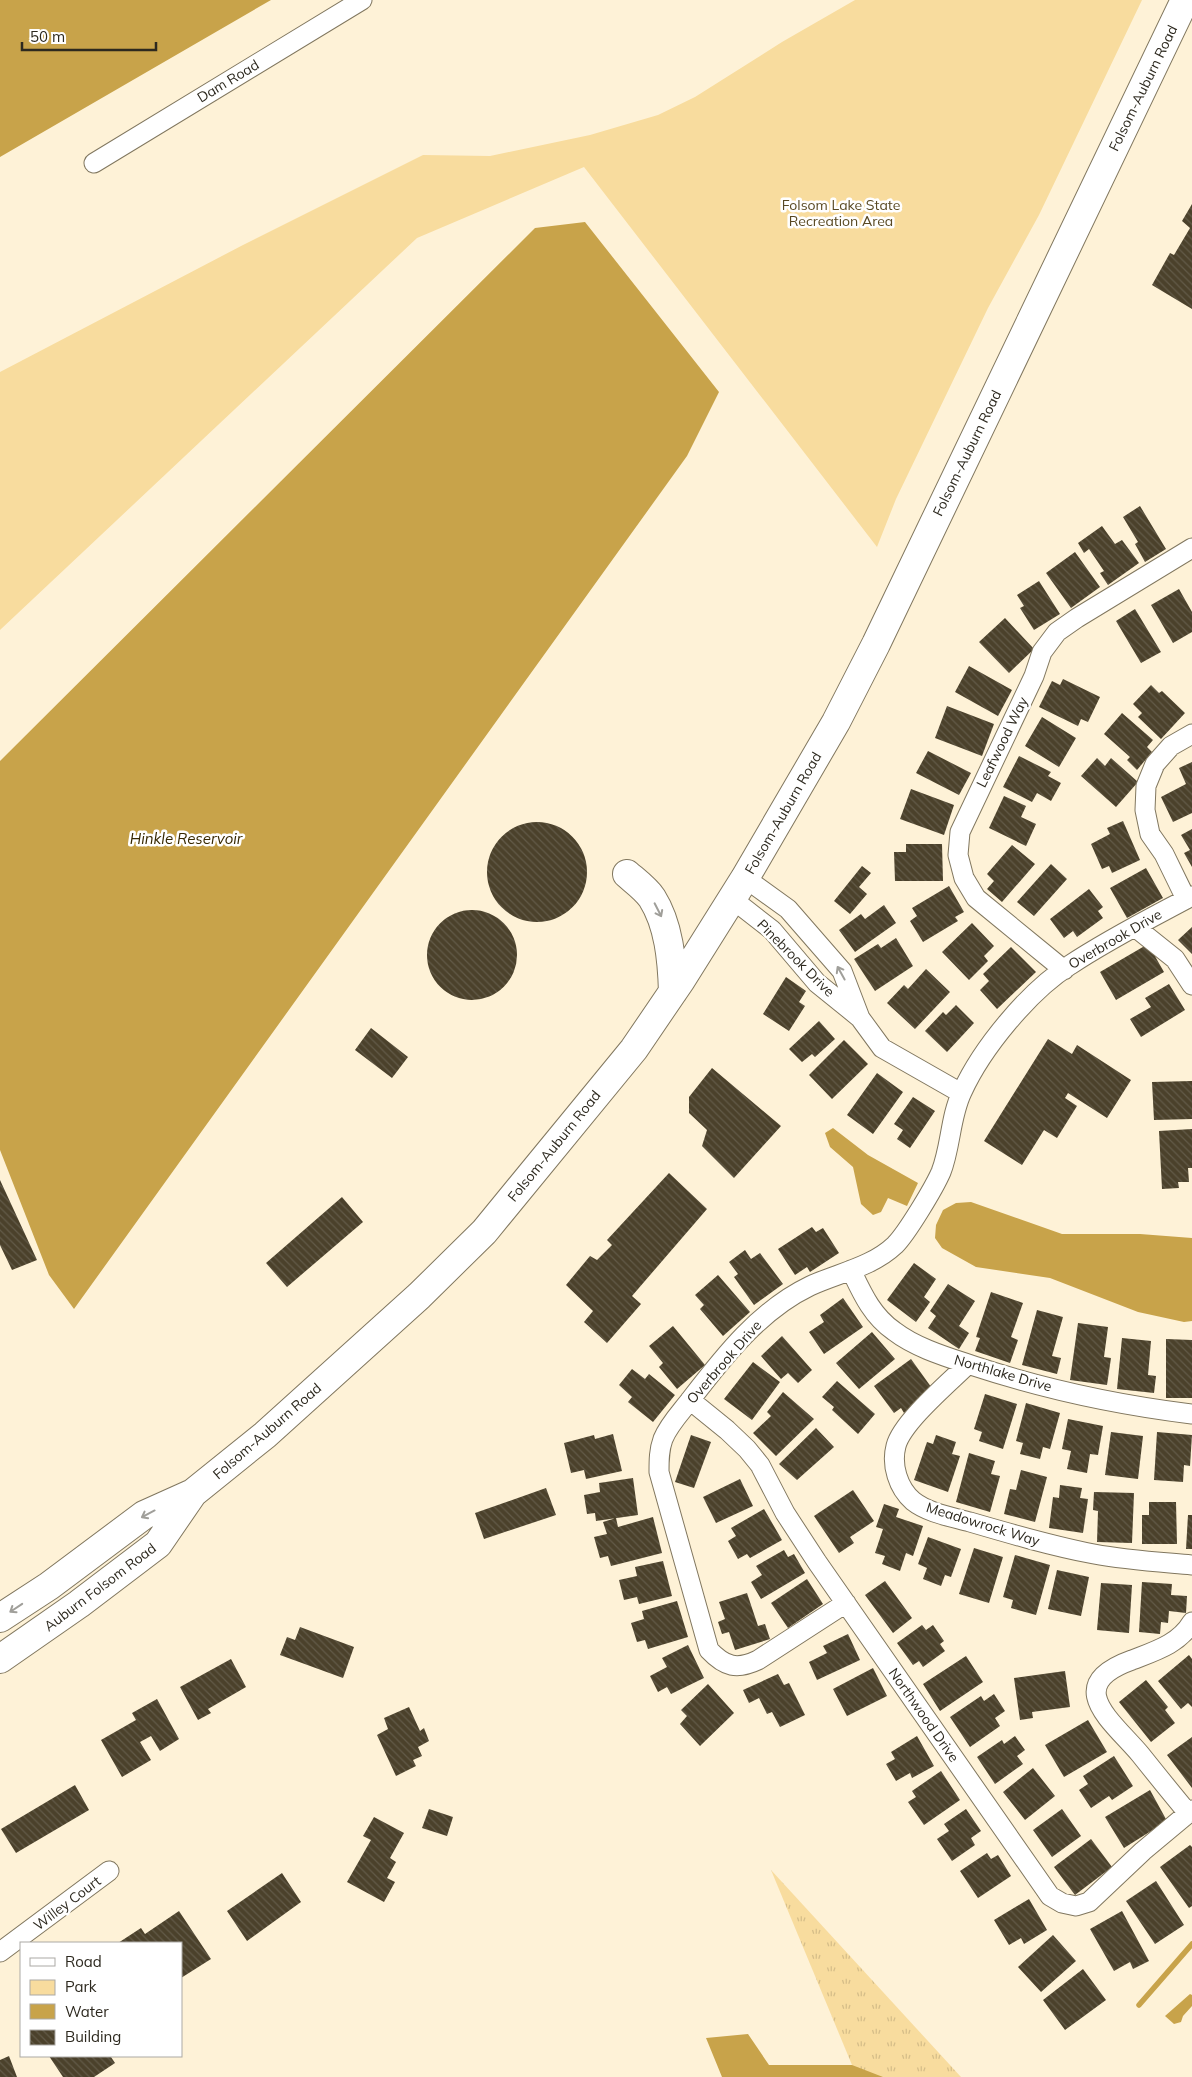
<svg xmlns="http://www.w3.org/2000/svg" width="1192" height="2077" font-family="Mulish,sans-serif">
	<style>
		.grass { fill: url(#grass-tufts) }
		.green { fill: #f8dc9e }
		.water { fill: #c8a34a }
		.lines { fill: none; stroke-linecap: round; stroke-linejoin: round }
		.stream { stroke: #c8a34a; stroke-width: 5.5 }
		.building { fill: url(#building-back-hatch) }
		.street-casing { stroke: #81775f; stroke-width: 21 }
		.primary-casing { stroke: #81775f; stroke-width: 30 }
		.street { stroke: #fff; stroke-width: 19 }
		.primary { stroke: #fff; stroke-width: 28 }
		.oneway { stroke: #a09f9a }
		.labels { text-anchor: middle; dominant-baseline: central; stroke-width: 5; stroke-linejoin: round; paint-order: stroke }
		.street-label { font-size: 14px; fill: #2d291f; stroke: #fff }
		.park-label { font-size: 14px; fill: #594923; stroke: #fff }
		.water-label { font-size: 15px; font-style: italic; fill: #362700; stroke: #fff }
	</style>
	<defs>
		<pattern id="grass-tufts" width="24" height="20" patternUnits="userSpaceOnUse" patternTransform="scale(1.25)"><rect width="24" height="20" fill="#f8dc9e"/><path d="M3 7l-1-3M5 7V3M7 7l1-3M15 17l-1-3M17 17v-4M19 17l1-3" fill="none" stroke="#d5bd88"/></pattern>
		<pattern id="building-back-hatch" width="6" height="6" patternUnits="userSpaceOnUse" patternTransform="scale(1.25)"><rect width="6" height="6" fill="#4b412b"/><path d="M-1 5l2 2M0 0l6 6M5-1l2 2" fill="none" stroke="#625a48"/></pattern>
	</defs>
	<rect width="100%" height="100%" fill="#fef2d7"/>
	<!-- grass -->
	<path class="grass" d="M771,1870l190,207h-104z"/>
	<!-- green -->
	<path class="green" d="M855,0h287l-103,215 -51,93 -92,191 -19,48 -293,-380 -167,71 -417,392v-258l243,-127 180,-90 67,1 100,-21 68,-20 37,-18 87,-55z"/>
	<!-- water -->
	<path class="water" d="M0,0h271l-271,157z
		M585,222l134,170 -32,64 -613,853 -25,-34 -49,-125v-389l535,-533z
		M833,1128l35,27 50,28 -11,23 -19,-8 -7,14 -8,3 -12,-11 -8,-37 -23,-20 -5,-14z
		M971,1202l91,32h78l52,4v83l-8,1 -46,-10 -88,-34 -74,-11 -34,-19 -7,-10 1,-13 7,-15 13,-7z
		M1190,1994l2,1v11l-9,10 -2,6 -7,2 -9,-8z
		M748,2034l21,31h83l31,12h-161l-16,-39z"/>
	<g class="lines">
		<!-- stream -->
		<path class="stream" d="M1139,2005l53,-61"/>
	</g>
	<!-- building -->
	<path class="building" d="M1192,204v105l-40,-24 18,-32 4,2 16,-27 -8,-7z
		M1140,506l26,43 -21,13 -10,-18 3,-2 -15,-25z
		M1102,526l13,18 7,-4 17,23 -31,22 -8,-12 4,-2 -15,-22 -5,4 -6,-10z
		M1075,552l25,35 -29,21 -25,-35z
		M1039,581l21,33 -26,16 -14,-22 4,-2 -7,-11z
		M1179,589l13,23v20l-19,11 -22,-38z
		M1135,609l26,43 -20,11 -25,-42z
		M1005,618l29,31 -25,24 -30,-31z
		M969,666l43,24 -14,26 -43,-24z
		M1063,679l37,18 -12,25 -7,-3 -3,7 -39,-19 13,-26 8,4z
		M1151,685l8,8 3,-2 23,22 -24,26 -23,-22 4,-4 -9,-9z
		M947,706l47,18 -12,32 -47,-18z
		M1122,713l31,27 -6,7 5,5 -15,18 -10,-10 3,-3 -26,-23z
		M1042,717l34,21 -17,29 -34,-21z
		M928,751l43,22 -12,22 -43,-22z
		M1019,756l32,16 -3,4 13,7 -10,18 -14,-8 -5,9 -29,-15z
		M1097,758l8,8 6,-8 27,24 -22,25 -35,-31z
		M1192,762v51l-19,9 -12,-25 25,-13 -7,-16z
		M911,789l43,16 -10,30 -44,-16z
		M1004,796l22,10 -5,11 15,7 -10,22 -37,-18z
		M1123,821l17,39 -28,13 -3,-7 -7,3 -11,-25 19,-10 -3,-6z
		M487 872a50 50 0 1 1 100 0a50 50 0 1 1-100 0Z
		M1192,829v38l-8,-14 6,-3 -9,-15z
		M906,844h36l1,37h-48l-1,-29h12z
		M1012,845l23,19 -33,38 -15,-13 7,-8 -7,-7z
		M1051,864l16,15 -33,37 -17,-14z
		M862,866l9,7 -12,14 8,7 -17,20 -16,-13z
		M1146,868l17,30 -36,20 -17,-30z
		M949,886l15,26 -9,5 3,4 -35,21 -13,-21 7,-5 -5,-8z
		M1089,889l14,18 -5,4 5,7 -26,19 -4,-6 -9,7 -14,-19z
		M884,905l12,18 -41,29 -16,-22 22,-16 4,5z
		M427 955a45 45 0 1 1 90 0a45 45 0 1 1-90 0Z
		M972,923l22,23 -10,10 4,5 -19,19 -27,-28z
		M1192,927v27l-14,-14z
		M896,938l17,28 -38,25 -21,-32 24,-15 3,4z
		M1148,944l16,28 -48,28 -16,-28z
		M1011,947l25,25 -39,37 -17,-19 9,-9 -6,-7z
		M926,969l24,23 -35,37 -28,-26 17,-18 4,4z
		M786,977l20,14 -7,11 6,4 -16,25 -26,-17z
		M1169,984l16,26 -44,27 -11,-18 21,-12 -6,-9z
		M956,1005l18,18 -27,29 -22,-21 18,-19 3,3z
		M819,1021l16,18 -20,18 -3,-3 -10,8 -13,-13z
		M371,1028l37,29 -16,21 -37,-28z
		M1048,1039l24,15 5,-9 54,35 -24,38 -39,-25 -3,5 12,8 -20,32 -13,-8 -22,35 -38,-24z
		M844,1040l24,24 -36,35 -23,-24z
		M712,1068l69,58 -47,52 -32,-32 5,-16 -18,-17v-16z
		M877,1073l26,19 -30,42 -26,-19z
		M1192,1081v38l-38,1 -2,-38z
		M913,1097l22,14 -25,37 -13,-9 6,-9 -9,-6z
		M1192,1129v39h-4l1,14h-11l1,6 -17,1 -3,-58z
		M669,1173l38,36 -75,87 9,8 -34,39 -23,-21 9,-11 -27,-26 24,-29 7,4 15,-15 -5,-5z
		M0,1180l37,80 -25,10 -12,-25z
		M342,1197l21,25 -76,65 -21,-24z
		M812,1227l4,5 7,-4 16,25 -29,19 -3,-5 -12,8 -17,-26z
		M745,1250l6,9 9,-6 23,31 -29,21 -20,-28 4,-3 -9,-12z
		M914,1263l22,16 -12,18 6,5 -14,20 -29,-22z
		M718,1275l32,37 -27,24 -23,-27 4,-4 -9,-10z
		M948,1284l27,17 -16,25 10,7 -10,16 -31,-21 8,-12 -6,-5z
		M991,1292l32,11 -12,34 7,3 -8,23 -35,-12 5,-13 -4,-1z
		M843,1298l20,29 -39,27 -15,-22 15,-10 -4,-7z
		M1037,1310l26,7 -11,39 9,2 -4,16 -35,-9z
		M1078,1323l30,4 -4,30 7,1 -4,27 -37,-5z
		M673,1326l32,39 -28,24 -18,-22 4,-4 -14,-17z
		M872,1332l23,27 -36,30 -23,-26z
		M782,1336l30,34 -14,13 -10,-10 -7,6 -20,-23z
		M1122,1338l29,3 -3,34 8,1 -2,17 -37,-4z
		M1166,1339l26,1v58h-26z
		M911,1359l23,32 -30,22 -3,-5 -7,5 -20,-27z
		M753,1362l27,20 -28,38 -28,-21z
		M632,1369l13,10 4,-5 26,21 -22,27 -25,-20 4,-5 -13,-12z
		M837,1381l38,33 -17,20 -26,-24 2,-3 -12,-10z
		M783,1392l31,27 -38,37 -23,-23 18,-17 -4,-4z
		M985,1394l32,10 -14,45 -24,-8 3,-9 -8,-3z
		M1026,1403l34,10 -10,36 -7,-2 -3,12 -20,-5 3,-11 -7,-2z
		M1068,1419l35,7 -5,29 -8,-1 -3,19 -20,-4 4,-18 -9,-2z
		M816,1428l18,19 -37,33 -18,-16z
		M1111,1432l32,4 -5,43 -33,-4z
		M1157,1432l35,3 -2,31 -6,-1 -1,17 -29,-2z
		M613,1434l9,37 -36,8 -2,-9 -13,3 -7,-30 30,-8 1,4z
		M691,1435l20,7 -17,46 -19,-6z
		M936,1435l20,7 -4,12 8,2 -12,36 -34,-12 13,-38 6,2z
		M969,1453l26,8 -4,13 9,2 -10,36 -34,-10z
		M1021,1470l26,7 -12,45 -31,-8 6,-25 6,1z
		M633,1478l5,37 -42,6 -1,-8 -8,1 -3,-19 16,-3 -1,-9z
		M740,1479l13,27 -37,17 -13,-26z
		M1060,1485l22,3 -2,10 8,1 -5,34 -34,-5 4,-31 6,1z
		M546,1488l10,27 -72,24 -9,-26z
		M853,1490l21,31 -24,16 4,6 -15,10 -25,-37z
		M1094,1492l40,1 -2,50 -35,-1 1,-31 -5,-1z
		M1149,1502h27l1,42h-35v-29h7z
		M884,1504l15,5 -3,8 27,9 -10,30 -7,-3 -6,18 -18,-7 3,-8 -10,-3 8,-24 -7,-2z
		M764,1509l18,31 -32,18 -3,-4 -9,5 -10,-18 8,-5 -5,-8z
		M1188,1515h4v34h-6z
		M653,1517l9,36 -51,13 -3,-10 -8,2 -6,-21 13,-3 -4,-12 13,-4 2,9z
		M928,1537l33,12 -10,28 -6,-2 -4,11 -18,-7 4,-11 -9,-4z
		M974,1548l29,9 -14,46 -30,-9z
		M784,1550l4,7 6,-3 11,19 -44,26 -10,-17 11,-7 -6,-9z
		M1015,1555l35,10 -14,50 -25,-7 2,-8 -10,-3z
		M663,1561l9,35 -33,8 -2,-7 -13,3 -5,-20 18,-4 -2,-9z
		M1057,1570l32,7 -8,39 -33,-7z
		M807,1579l16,25 -35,24 -17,-25z
		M885,1581l27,37 -19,15 -28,-38z
		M1142,1582l30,2 -1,11 16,1 -1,17 -17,-2 -1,12 -7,-1 -1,12 -21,-2z
		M1101,1583l31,2 -3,48 -32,-3z
		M747,1593l11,33 7,-2 5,15 -35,11 -6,-18 -7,2 -4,-12 7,-3 -6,-17z
		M677,1601l11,36 -40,12 -3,-9 -8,2 -6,-19 13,-4 -2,-8z
		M922,1625l4,5 7,-5 11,16 -4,3 5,7 -22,16 -4,-6 -6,4 -16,-22z
		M300,1627l54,20 -11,31 -63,-23 7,-18 8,3z
		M848,1634l12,26 -43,20 -8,-18 18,-9 -4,-7z
		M688,1645l16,33 -33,16 -4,-7 -9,5 -8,-16 17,-9 -5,-9z
		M1189,1655l3,4v48l-4,-4 -7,6 -23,-28z
		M966,1656l17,26 -43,29 -17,-27z
		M231,1659l15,28 -38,22 3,4 -13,7 -18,-33z
		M873,1668l14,28 -40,20 -14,-27z
		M1065,1671l5,36 -38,5 1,6 -13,2 -6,-42z
		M778,1674l6,11 5,-2 16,32 -25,12 -8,-15 -5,2 -8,-16 -10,5 -6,-13z
		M1146,1680l22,27 -3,3 10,13 -24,19 -32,-40z
		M708,1684l26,29 -34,33 -20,-22 7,-8 -6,-6z
		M994,1694l11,17 -10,7 5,8 -30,21 -20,-30 31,-21 3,5z
		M157,1699l22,40 -19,12 -9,-15 -11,6 11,18 -29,17 -21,-37 35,-20 -4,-7z
		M409,1707l11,24 4,-3 5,13 -11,6 4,9 -9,4 3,6 -20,10 -19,-41 11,-6 -4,-11z
		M1088,1720l19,32 -43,25 -19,-32z
		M917,1736l17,30 -22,12 -2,-5 -14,8 -10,-17 9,-5 -4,-7z
		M1015,1736l10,14 -8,6 6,8 -28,20 -18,-27 25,-17 2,4z
		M1192,1737v51l-25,-33z
		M1114,1756l19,30 -21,14 -3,-4 -18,12 -12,-18 9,-6 -5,-8z
		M1033,1768l22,28 -30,24 -22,-28z
		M941,1771l19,29 -36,25 -16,-23 8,-5 -4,-6z
		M75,1785l14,25 -73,43 -15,-24z
		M1150,1790l17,31 -43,27 -19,-31z
		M429,1809l24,8 -6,19 -25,-8z
		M966,1809l15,22 -10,7 4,7 -23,16 -15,-22 12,-8 -5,-7z
		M1062,1809l19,27 -29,21 -19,-27z
		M374,1817l30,16 -14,25 6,4 -9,16 8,4 -11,20 -37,-20 24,-42 -8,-4z
		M1091,1839l21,28 -37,28 -21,-28z
		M1190,1845l2,2v59l-3,2 -29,-41z
		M987,1853l4,6 7,-4 13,21 -33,22 -18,-27z
		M282,1873l19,29 -54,39 -20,-30z
		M1156,1881l28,44 -29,19 -29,-43z
		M1029,1899l18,31 -23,14 -3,-6 -12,7 -15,-25z
		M179,1911l32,48 -30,19v-35h-63l23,-15 4,6z
		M1122,1911l27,50 -16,8 -3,-7 -16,9 -24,-42z
		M1053,1935l23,26 -35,31 -23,-25z
		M1083,1969l23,31 -41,30 -22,-30z
		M9,2056l8,21h-17v-17z
		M49,2056h64l-2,1 4,6 -21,14h-31z"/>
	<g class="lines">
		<defs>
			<path id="street" d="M94,163l268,-163
				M745,878l43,31 54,62 18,47 22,30 79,45
				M731,898l41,32 45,53 42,34
				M1186,899l-22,-45 -14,-20 -5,-24 1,-24 9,-22 16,-18 21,-12
				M1135,927l40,32 17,26
				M1064,970l-88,-72 -12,-20 -6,-23 2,-23 74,-156 8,-24 15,-20 20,-14 115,-70
				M851,1270c11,23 21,46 43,61 22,17 53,26 80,35 70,23 144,39 218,48
				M968,1364c-18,18 -66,58 -72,82 -5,19 2,42 17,55 15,12 39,16 57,21 41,12 82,24 124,32 32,6 65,8 98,11
				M690,1400l37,30 20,19 13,16 25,48 32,49 233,334 12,7 14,3 13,-4 54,-51 49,-41
				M846,1603l-88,57c-21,10 -33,7 -49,-10l-50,-178c0,-12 0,-22 4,-33 6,-15 19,-28 28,-40 33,-43 69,-89 119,-113 28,-13 62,-19 85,-41 12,-12 39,-57 46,-73 10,-25 9,-55 21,-80 20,-44 67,-101 108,-127 39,-26 81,-47 122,-69
				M1188,1813c-16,-19 -32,-39 -48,-59 -29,-34 -78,-69 -8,-94 23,-9 47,-16 60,-38
				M0,1952l109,-81"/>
			<path id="primary" d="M627,874c8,7 19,15 25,24 17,27 20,62 21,94
				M0,1618l49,-32 95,-71 49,-22 72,-58 154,-139 65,-64 150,-183 47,-69 64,-102 91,-156 40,-78 309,-644
				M0,1659l79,-55 79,-60 35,-51"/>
		</defs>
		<!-- street casing -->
		<use href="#street" class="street-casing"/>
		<!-- primary casing -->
		<use href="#primary" class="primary-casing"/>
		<!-- street -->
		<use href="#street" class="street"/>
		<!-- primary -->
		<use href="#primary" class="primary"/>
	</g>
	<!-- one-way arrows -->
	<defs><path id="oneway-shaft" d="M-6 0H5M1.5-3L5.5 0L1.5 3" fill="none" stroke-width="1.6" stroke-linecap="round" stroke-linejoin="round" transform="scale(1.25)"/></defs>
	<g class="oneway">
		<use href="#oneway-shaft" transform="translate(658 910) rotate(63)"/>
		<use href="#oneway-shaft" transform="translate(841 973) rotate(-119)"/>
		<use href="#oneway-shaft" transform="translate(148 1514) rotate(152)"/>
		<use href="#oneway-shaft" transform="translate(16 1608) rotate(146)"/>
	</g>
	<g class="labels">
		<!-- street labels -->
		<g class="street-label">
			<text transform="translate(228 81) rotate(-31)">Dam Road</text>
			<text transform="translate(1143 88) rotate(-64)">Folsom-Auburn Road</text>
			<text transform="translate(967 453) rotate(-64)">Folsom-Auburn Road</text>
			<text transform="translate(1002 742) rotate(-64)">Leafwood Way</text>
			<text transform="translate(783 813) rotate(-60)">Folsom-Auburn Road</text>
			<text transform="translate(1115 939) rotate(-30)">Overbrook Drive</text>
			<text transform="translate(796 958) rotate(45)">Pinebrook Drive</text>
			<text transform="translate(554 1146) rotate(-51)">Folsom-Auburn Road</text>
			<text transform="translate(724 1362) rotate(-49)">Overbrook Drive</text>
			<text transform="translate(1003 1373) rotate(16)">Northlake Drive</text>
			<text transform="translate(267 1431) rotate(-41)">Folsom-Auburn Road</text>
			<text transform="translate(983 1524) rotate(17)">Meadowrock Way</text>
			<text transform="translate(100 1587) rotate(-37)">Auburn Folsom Road</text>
			<text transform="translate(924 1715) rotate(55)">Northwood Drive</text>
			<text transform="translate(67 1903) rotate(-37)">Willey Court</text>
		</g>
		<!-- park labels -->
		<g class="park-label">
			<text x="841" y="205">Folsom Lake State<tspan x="841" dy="16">Recreation Area</tspan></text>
		</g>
		<!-- water labels -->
		<g class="water-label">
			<text x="186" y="838">Hinkle Reservoir</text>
		</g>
	</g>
	<!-- legend -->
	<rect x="20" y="1942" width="162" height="115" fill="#ffffff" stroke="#aba9a5"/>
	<rect x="30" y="1958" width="25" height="8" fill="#ffffff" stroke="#aba9a5"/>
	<text x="65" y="1967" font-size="15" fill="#2d291f">Road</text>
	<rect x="30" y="1980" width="25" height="15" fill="#f8dc9e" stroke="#aba9a5"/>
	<text x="65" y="1992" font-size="15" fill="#2d291f">Park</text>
	<rect x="30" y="2004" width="25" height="15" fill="#c8a34a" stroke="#aba9a5"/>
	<text x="65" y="2017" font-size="15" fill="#2d291f">Water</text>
	<rect x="30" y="2030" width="25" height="15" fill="url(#building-back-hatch)" stroke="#aba9a5"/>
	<text x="65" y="2042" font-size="15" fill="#2d291f">Building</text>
	<!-- scale -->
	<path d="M22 42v8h134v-8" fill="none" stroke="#2d291f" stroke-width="2.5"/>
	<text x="30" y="42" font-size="15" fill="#2d291f" stroke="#ffffff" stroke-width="4" paint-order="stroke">50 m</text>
</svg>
